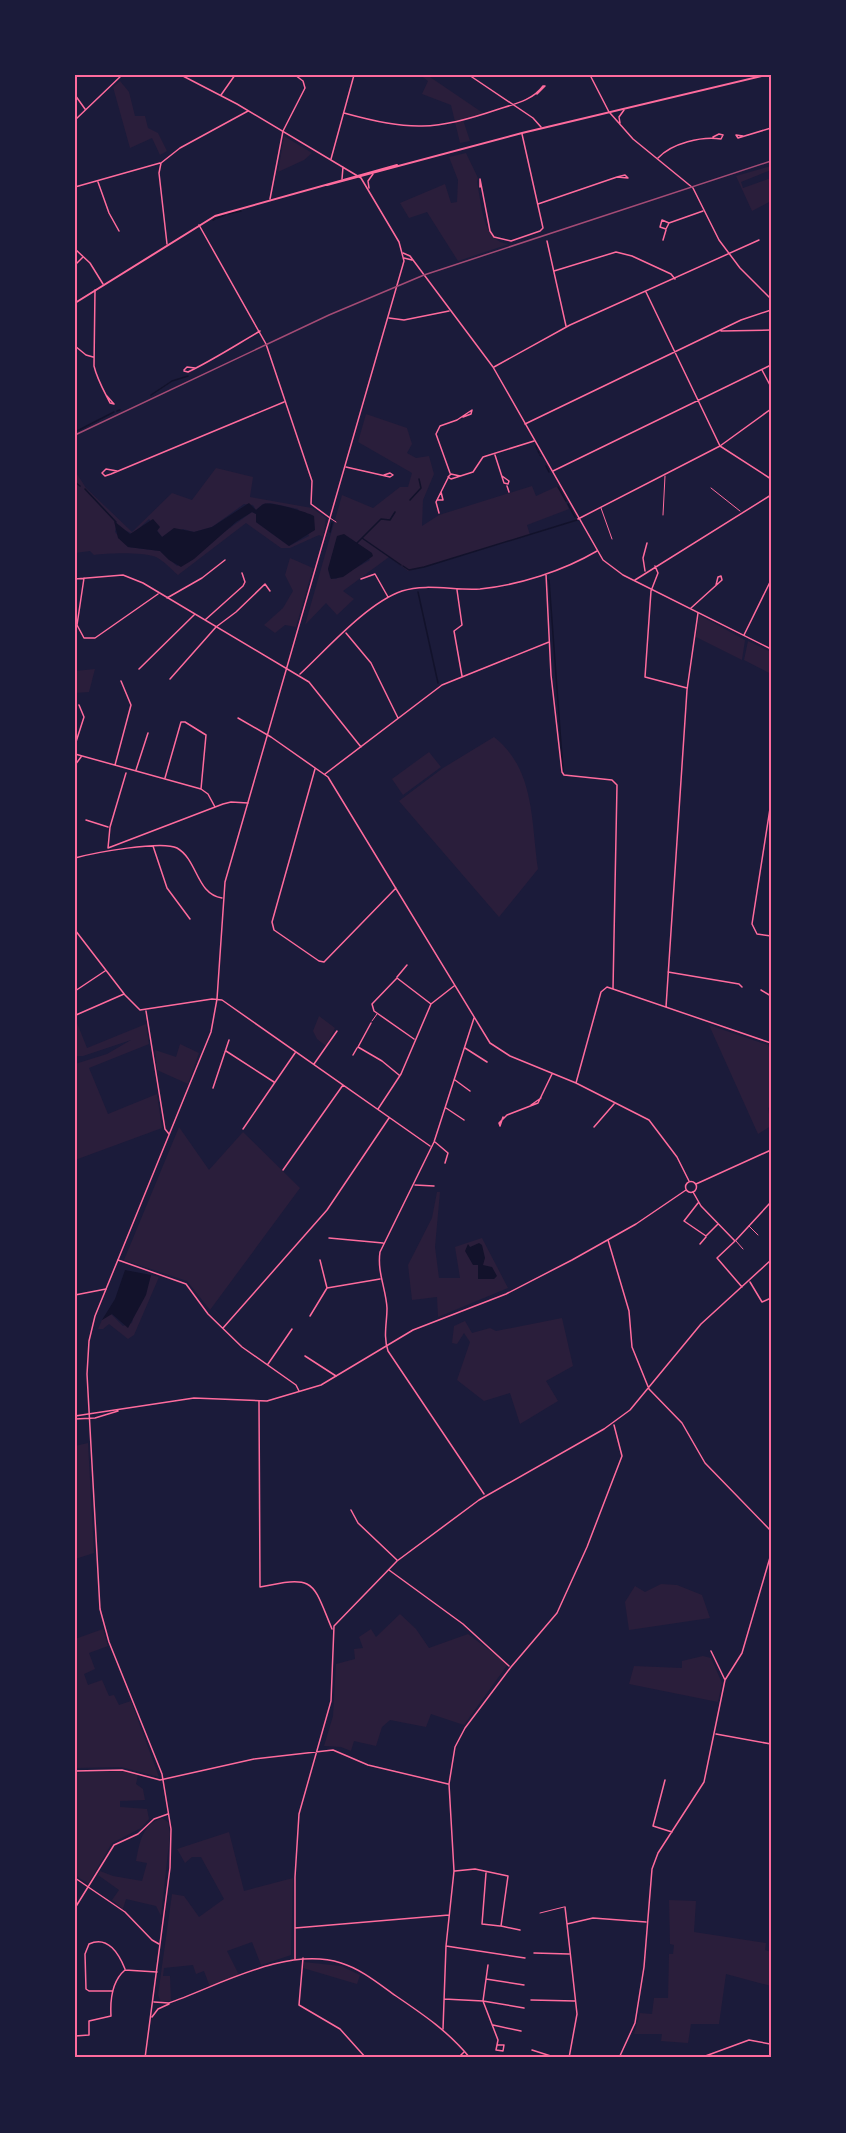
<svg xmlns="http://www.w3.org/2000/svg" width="846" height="2133" font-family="Lato,sans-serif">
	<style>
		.green { fill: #2a1e3b; fill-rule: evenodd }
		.water { fill: #12122b }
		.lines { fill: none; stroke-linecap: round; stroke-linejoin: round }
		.stream { stroke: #12122b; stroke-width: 1.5 }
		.service { stroke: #ff6b9d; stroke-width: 1 }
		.pedestrian { stroke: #ff6b9d; stroke-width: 1 }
		.minor { stroke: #ff6b9d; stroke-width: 1.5 }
		.tertiary { stroke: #ff6b9d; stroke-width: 1.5 }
		.secondary { stroke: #ff6b9d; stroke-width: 1.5 }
		.primary { stroke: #ff6b9d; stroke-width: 2 }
		.rail { stroke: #a44b75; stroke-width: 1.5 }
		.neatline { fill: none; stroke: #ff6b9d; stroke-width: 2 }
	</style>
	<rect width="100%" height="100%" fill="#1b1b3a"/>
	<!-- green -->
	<path class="green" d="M420,75h7l56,38 -20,7 7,21 -10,2 -9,-38 -29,-11 6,-13z
		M120,81l9,11 6,24h10l3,12 10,5 9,18 -7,4 -8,-17 -22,10 -17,-61z
		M284,136l28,17 -8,7 -26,12z
		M466,153l12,25 -1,4c5,23 5,60 32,62l-51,17 -31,-49 -18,6 -9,-15 45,-19 6,19 6,-1 1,-22 -9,-23z
		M771,166v4l-30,12 2,6 28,-10v23l-19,10 -16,-35z
		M366,414l41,14 5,16 -5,9 9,5 13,-2 5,18 -11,26 -1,26 17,-11 93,-29 4,10 22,-10 11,23 -42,16 3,10 -106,32 -16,4 -19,-14 -46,34 11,8 -17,16 -11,-12 -21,22 37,-130 31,13 27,-21h8l4,-14 -54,-31zM337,540c16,4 27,4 33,20l-34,19 -6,-1 -2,-9z
		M216,468l37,9 -3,20 62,11 14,10 -3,19 -4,-2 -29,13h-9l-35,-25 -68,52c-7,-6 -14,-14 -22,-18 -14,-5 -47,-4 -62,-2l-4,-4 -15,2v-82l11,17 46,44 40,-39 20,7zM270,503l28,6 11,27 -20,10 -33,-24v-8l-4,-2 -75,54 -17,-15 -32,-4 -13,-15 1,-6 17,8 16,-15 13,18 21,-8 11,3 18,-5 32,-23 9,1 3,5 7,-6z
		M290,558l23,10 -17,59 -11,-2 -10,8 -11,-8 19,-17 10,-17 -8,-16z
		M699,615l46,25 -3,20 -46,-23z
		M748,641l23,11v22l-27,-14z
		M95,669l-6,23 -14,1v-22z
		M494,737c41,32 37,84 44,132l-39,48 -100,-116 44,-33z
		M429,752l12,15 -38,28 -11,-16z
		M319,1016l16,12 -9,18 -9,-7 -4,-8z
		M77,1023l10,25 59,-24 3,20 -60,24 19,46 49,-20 5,34 -87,32v-96l32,-10 24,-14 -48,16h-8z
		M709,1025l59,20 3,7v54l-3,2 3,18 -13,8z
		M180,1044l19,9 -11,31 -31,-14 -2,-20 21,7z
		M179,1127l30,43 34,-38 57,56 -90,122 -23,-29 -63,-21z
		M437,1192h3l-5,55 4,31h21l-5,-31 27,-9 26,50 -70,29 -1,-20 -25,3 -4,-35 24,-47z
		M151,1275l8,2 -25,58 -6,4 -19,-15 -6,5h-5l4,-9 9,-6 12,12 9,-3c2,-13 15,-32 19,-48z
		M562,1318l11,48 -27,15 12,20 -38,23 -10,-31 -26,8 -27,-21 13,-38 -6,-9 -7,11 -5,-1 2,-17 11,-5 7,12 18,-5 6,3z
		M88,1443l6,110 -19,6v-113z
		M661,1584l16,1 25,10 8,23 -81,12 -4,-28 10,-16 10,6z
		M400,1614l16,15 13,19 39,-14 40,30 -44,61 -33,-11 -5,13 -36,-7 -8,7 -6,19 -22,-5 -3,10 -10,-4 -17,-1 9,-30 3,-52 19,-5 -1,-10 9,-1 -4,-11 12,-8 5,8z
		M103,1629l5,17 -19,7 6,16 -11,5 4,11 14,-5 7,16 5,-1 5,10 12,-4 28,76 -38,-10 -46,1c0,-14 4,-52 0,-61v-68z
		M703,1656l8,2 11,25 -4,19 -89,-18 5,-18 48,2v-7z
		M122,1771l16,4 -2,9 7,5 2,11 -25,1v6l27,2 2,10 -8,9 -29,15 -24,41 -13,-9v-102z
		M162,1818l6,4 2,12 -9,82 -5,-10 -30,-7 -3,10 -11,-9 7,-10 -21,-15 2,-4 13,5 29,5 5,-18 -11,-2c4,-20 6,-36 26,-43z
		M229,1832l15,59 49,-13 -2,77 -30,10 -9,-23 -25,9 12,24 -29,12 -6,-16 -8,3 -3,-9 -29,3 -1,8h7l1,25 -10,1 -3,-7 14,-101 12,2 15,21 25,-18 -23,-42h-9l-7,6 -8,-14z
		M669,1900l27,1 -2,31 72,11 -1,7 6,2v34l-45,-12 -7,50h-28l-3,19 -27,-2 1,-7h-28l6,-21 12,1 2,-16h14l1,-44h4l1,-9 -4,-1z
		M304,1962l37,4 19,9 -3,9 -54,-16z"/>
	<!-- water -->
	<path class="water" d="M249,503l7,7c3,-2 5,-5 8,-6 6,-3 43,8 50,12l1,14 -26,16 -33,-24v-8l-4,-2 -16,10 -42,37 -13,8 -12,-7 -9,-9 -32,-4 -10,-9 -4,-17 16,13 23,-15 7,8 -3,4 5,6 12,-9 20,4 18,-5z
		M344,534l28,19 1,3 -30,21 -12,2 -3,-10 9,-33z
		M479,1243l3,2 3,13 -2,7 9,2 5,9 -3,3h-16v-14h-5l-8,-14 3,-7 2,3z
		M125,1270l26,5 -5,20 -18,33 -16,-14 -10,6 13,-21z"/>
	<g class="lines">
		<!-- stream -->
		<path class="stream" d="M228,214l13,-3
			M217,218l8,-3
			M213,220l2,-1
			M151,395l21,-14 16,-5
			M117,411l3,-1
			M75,432l39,-20
			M536,446l1,3
			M538,451l1,2
			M540,455l1,1
			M546,466l3,6
			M75,482l5,4
			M558,487l8,14
			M85,489l31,33
			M410,500l11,-12 -2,-9
			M568,504l7,13
			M330,532l2,-9
			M362,538l39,27
			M357,543l24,-24 9,1 5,-8
			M403,566l6,4 15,-3 153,-47
			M549,580l14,191
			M418,592l20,91"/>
		<!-- service -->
		<path class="service" d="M711,488l29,23
			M601,508l11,31
			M663,515l2,-39
			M330,518l6,4
			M749,1226l9,9
			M736,1241l7,8
			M540,1913l24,-6"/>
		<!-- pedestrian -->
		<path class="pedestrian" d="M372,1021l5,-7"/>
		<!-- minor -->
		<path class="minor" d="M469,75l64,43 8,9
			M75,95l10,14
			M221,95l14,-20
			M344,113c66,18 90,18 155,-4 16,-5 34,-9 44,-23h2l-8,8
			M75,120l47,-45
			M743,136l-7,-1 2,3 33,-10
			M658,158c14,-15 44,-22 63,-19l2,-4 -4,-1 -6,3
			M331,159l23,-84
			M98,182l11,31 10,18
			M75,187l85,-24
			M480,187v-8l10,52 4,6 17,4 29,-10 3,-3 -21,-94
			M270,199l13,-68 22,-43 -2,-7 -8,-6
			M538,204l79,-27 11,1 -3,-3 -8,2
			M669,223l-3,6 -6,-2 2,-7 7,3 34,-12
			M199,225l67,119 46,137 -1,23 19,14
			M663,240l3,-10
			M547,241l19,85
			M167,244l-8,-71 2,-10 19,-15 68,-37
			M75,249l15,14 13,21
			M75,265l8,-8
			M554,271l62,-19 16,4 39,18 4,5
			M95,290l-1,76c3,13 10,25 16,37l4,1 -8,-9
			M646,292l74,154 51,33
			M389,318l15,2 45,-9
			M721,331l50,-1
			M75,346l11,9 7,2
			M494,367l76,-42 189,-85
			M184,370l3,-3 8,1
			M762,370l9,17
			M184,371l4,1c25,-12 48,-27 72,-41
			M525,424l216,-104 30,-10
			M495,455l9,28 4,1 1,-3 -7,-5
			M346,467l44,10 3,-2 -3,-2 -6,2
			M117,471l-11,-2 -4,4 3,3 6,-2 173,-72
			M553,471l218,-106
			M450,473l-14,-39 4,-8 17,-6 15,-10 -1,4 -8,3
			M460,476l-9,-2 -3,3 3,2 22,-7 10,-15 51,-16
			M507,486l2,6
			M437,500h6l-2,-8
			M439,513l-3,-11 12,-24
			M578,519l142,-73 51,-37
			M655,566l3,7 -7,18 -6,86 42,11
			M645,571l-2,-13 4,-15
			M546,574l5,101 11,97 2,3 48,5 5,5 -4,204 -6,-2 -6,5 -25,91
			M84,578l-7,47 7,13h11l63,-44
			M75,579l48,-4 20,8 166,99 52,65
			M361,579l14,-5 13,23
			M635,580l136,-85
			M457,590l5,35 -8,6 8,45
			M167,598l35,-20 23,-18
			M691,608l31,-28 -1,-4 -3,1 -2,8
			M205,620l38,-34 2,-4 -3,-9
			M346,633l25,30 27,55
			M744,635l27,-55
			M139,669l55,-54
			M300,674c27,-25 67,-71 102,-83 25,-8 53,0 78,-2 39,-4 83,-18 117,-38
			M170,679l46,-52 20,-15 29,-28 5,7
			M238,718l33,19 57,40 162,266 20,13 66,27 73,37 28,37 12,24
			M75,745l9,-28 -5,-12
			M75,754l126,35 7,5 7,13
			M75,765l6,-8
			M115,765l16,-60 -10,-24
			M315,769l-43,153 2,8 45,31 5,1 72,-74
			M136,770l12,-37
			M126,773l-16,54 -2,21 115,-44 8,-2 17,1
			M325,774l117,-89 107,-43
			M165,778l16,-56h4l21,13 -5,54
			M771,802l-19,122 5,10 14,2
			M86,820l22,7
			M153,846l14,42 23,31
			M75,858c18,-5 87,-18 102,-10 21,12 19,46 45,50
			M75,930l50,65 15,15 72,-11 10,1 208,146
			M668,972l71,12 3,3
			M397,977l10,-12
			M613,989l158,54
			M761,990l10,6
			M75,991l30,-20
			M666,1007l21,-317 11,-77
			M146,1011l19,118 4,5
			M76,1015l48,-21
			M474,1018l-40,124 -54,110c-3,20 6,37 7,56 0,15 -4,28 1,43l96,143
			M371,1023l-13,24 24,14 17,14
			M414,1039l-40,-28 -2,-7 25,-26 34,26
			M465,1048l22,14
			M226,1051l48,31
			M353,1055l4,-7
			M314,1064l23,-33
			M455,1080l15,11
			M213,1088l16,-48
			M531,1105l10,-7
			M446,1108l18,12
			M378,1109l23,-35 30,-70 23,-18
			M503,1117l-3,9 -1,-3 8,-8 31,-12 14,-29
			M594,1127l20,-23
			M243,1129l52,-76
			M435,1142l13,11 -3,10
			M283,1170l60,-85
			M415,1185l19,1
			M693,1192l8,14 34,35 -18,17 25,29
			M698,1203l-14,18 22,15 12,-12
			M329,1238l54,5
			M608,1240l21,71 3,36 17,42 33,34 23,40 66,68
			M736,1240l34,-37v-7
			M700,1244l6,-7
			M118,1260l68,24 22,30 34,33 54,38 3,6
			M320,1260l7,28
			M750,1282l12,20 9,-4
			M75,1295l31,-6
			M310,1316l17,-28 53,-9
			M223,1328l104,-118 62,-92
			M305,1356l31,20
			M268,1364l24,-35
			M259,1401l1,186c56,-12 52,-6 72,42
			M351,1510l7,13 39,37
			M389,1570l74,54 46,42
			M711,1651l14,29
			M716,1734l55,10
			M75,1771l47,-1 38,10 94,-21 79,-9 35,15 80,19
			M665,1780l-12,46 19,6
			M455,1871l20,-2 33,7 -7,50 19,4
			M486,1873l-4,51 18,2
			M75,1878l50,34 27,28 7,4
			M565,1907l2,17
			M75,1908l39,-63 24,-11 16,-15 14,-5
			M295,1928l154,-13
			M446,1946l79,12
			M534,1953l35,1
			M303,1958l-4,47 41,24 26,29
			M295,1959v-82l4,-63 32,-113 3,-75 63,-65 82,-61 125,-71 26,-19 71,-86 70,-64
			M488,1965l-5,36 41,7
			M486,1979l38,6
			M113,1991h-24l-3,-2 -1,-35 4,-10c19,-9 30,10 36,25
			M444,1999l39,2 15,39 -2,10 7,1 1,-6h-7
			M531,2000l44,1
			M493,2025l28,6
			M443,2029l3,-83 8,-75 -5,-87 6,-37 10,-19 46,-61 46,-54 30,-66 35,-91 -8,-31
			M75,2036l14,-1v-14l22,-5c-1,-17 1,-35 14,-46l32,2
			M532,2050l25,8
			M458,2058l6,-6
			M569,2058l8,-44 -10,-90 26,-6 53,4
			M619,2058l16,-35 9,-56 8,-98 6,-16 46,-71 21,-102 17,-27 29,-99
			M700,2058l49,-18 21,4 1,11"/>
		<!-- tertiary -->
		<path class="tertiary" d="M610,113l23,26 60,49 26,52 21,28 31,31
			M620,123l-1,-6 5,-7
			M403,253l7,3 83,111 110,193 20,15 148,74
			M404,258l8,2"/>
		<!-- secondary -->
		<path class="secondary" d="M590,75l19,37
			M342,179l1,-12
			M369,188l-1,-7 5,-7
			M685.5 1187a5.5 5.5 0 1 1 11 0a5.5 5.5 0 1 1-11 0Z
			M696,1184l75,-34
			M75,1416l119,-18 73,3 54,-16 92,-55 93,-36 66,-34 64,-36 50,-34
			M75,1419l20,-1 23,-7
			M154,2002l15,1c51,-18 118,-57 172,-40 20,6 38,21 55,33 28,19 53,36 74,62
			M152,2017l6,-8 11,-5
			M145,2058l25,-190 1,-39 -9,-55 -53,-132 -9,-33 -13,-235 2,-33 6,-25 116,-284 6,-33 8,-117 179,-621 -5,-19 -38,-64 -124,-74 -56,-29"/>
		<!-- primary -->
		<path class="primary" d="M327,185l195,-52 244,-58
			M75,303l140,-87 182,-51"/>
		<!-- rail -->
		<path class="rail" d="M75,435l254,-120 95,-40 347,-114"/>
	</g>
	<!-- border -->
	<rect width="846" height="2133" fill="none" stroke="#1b1b3a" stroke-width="153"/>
	<rect x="76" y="76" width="694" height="1980" class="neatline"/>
</svg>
